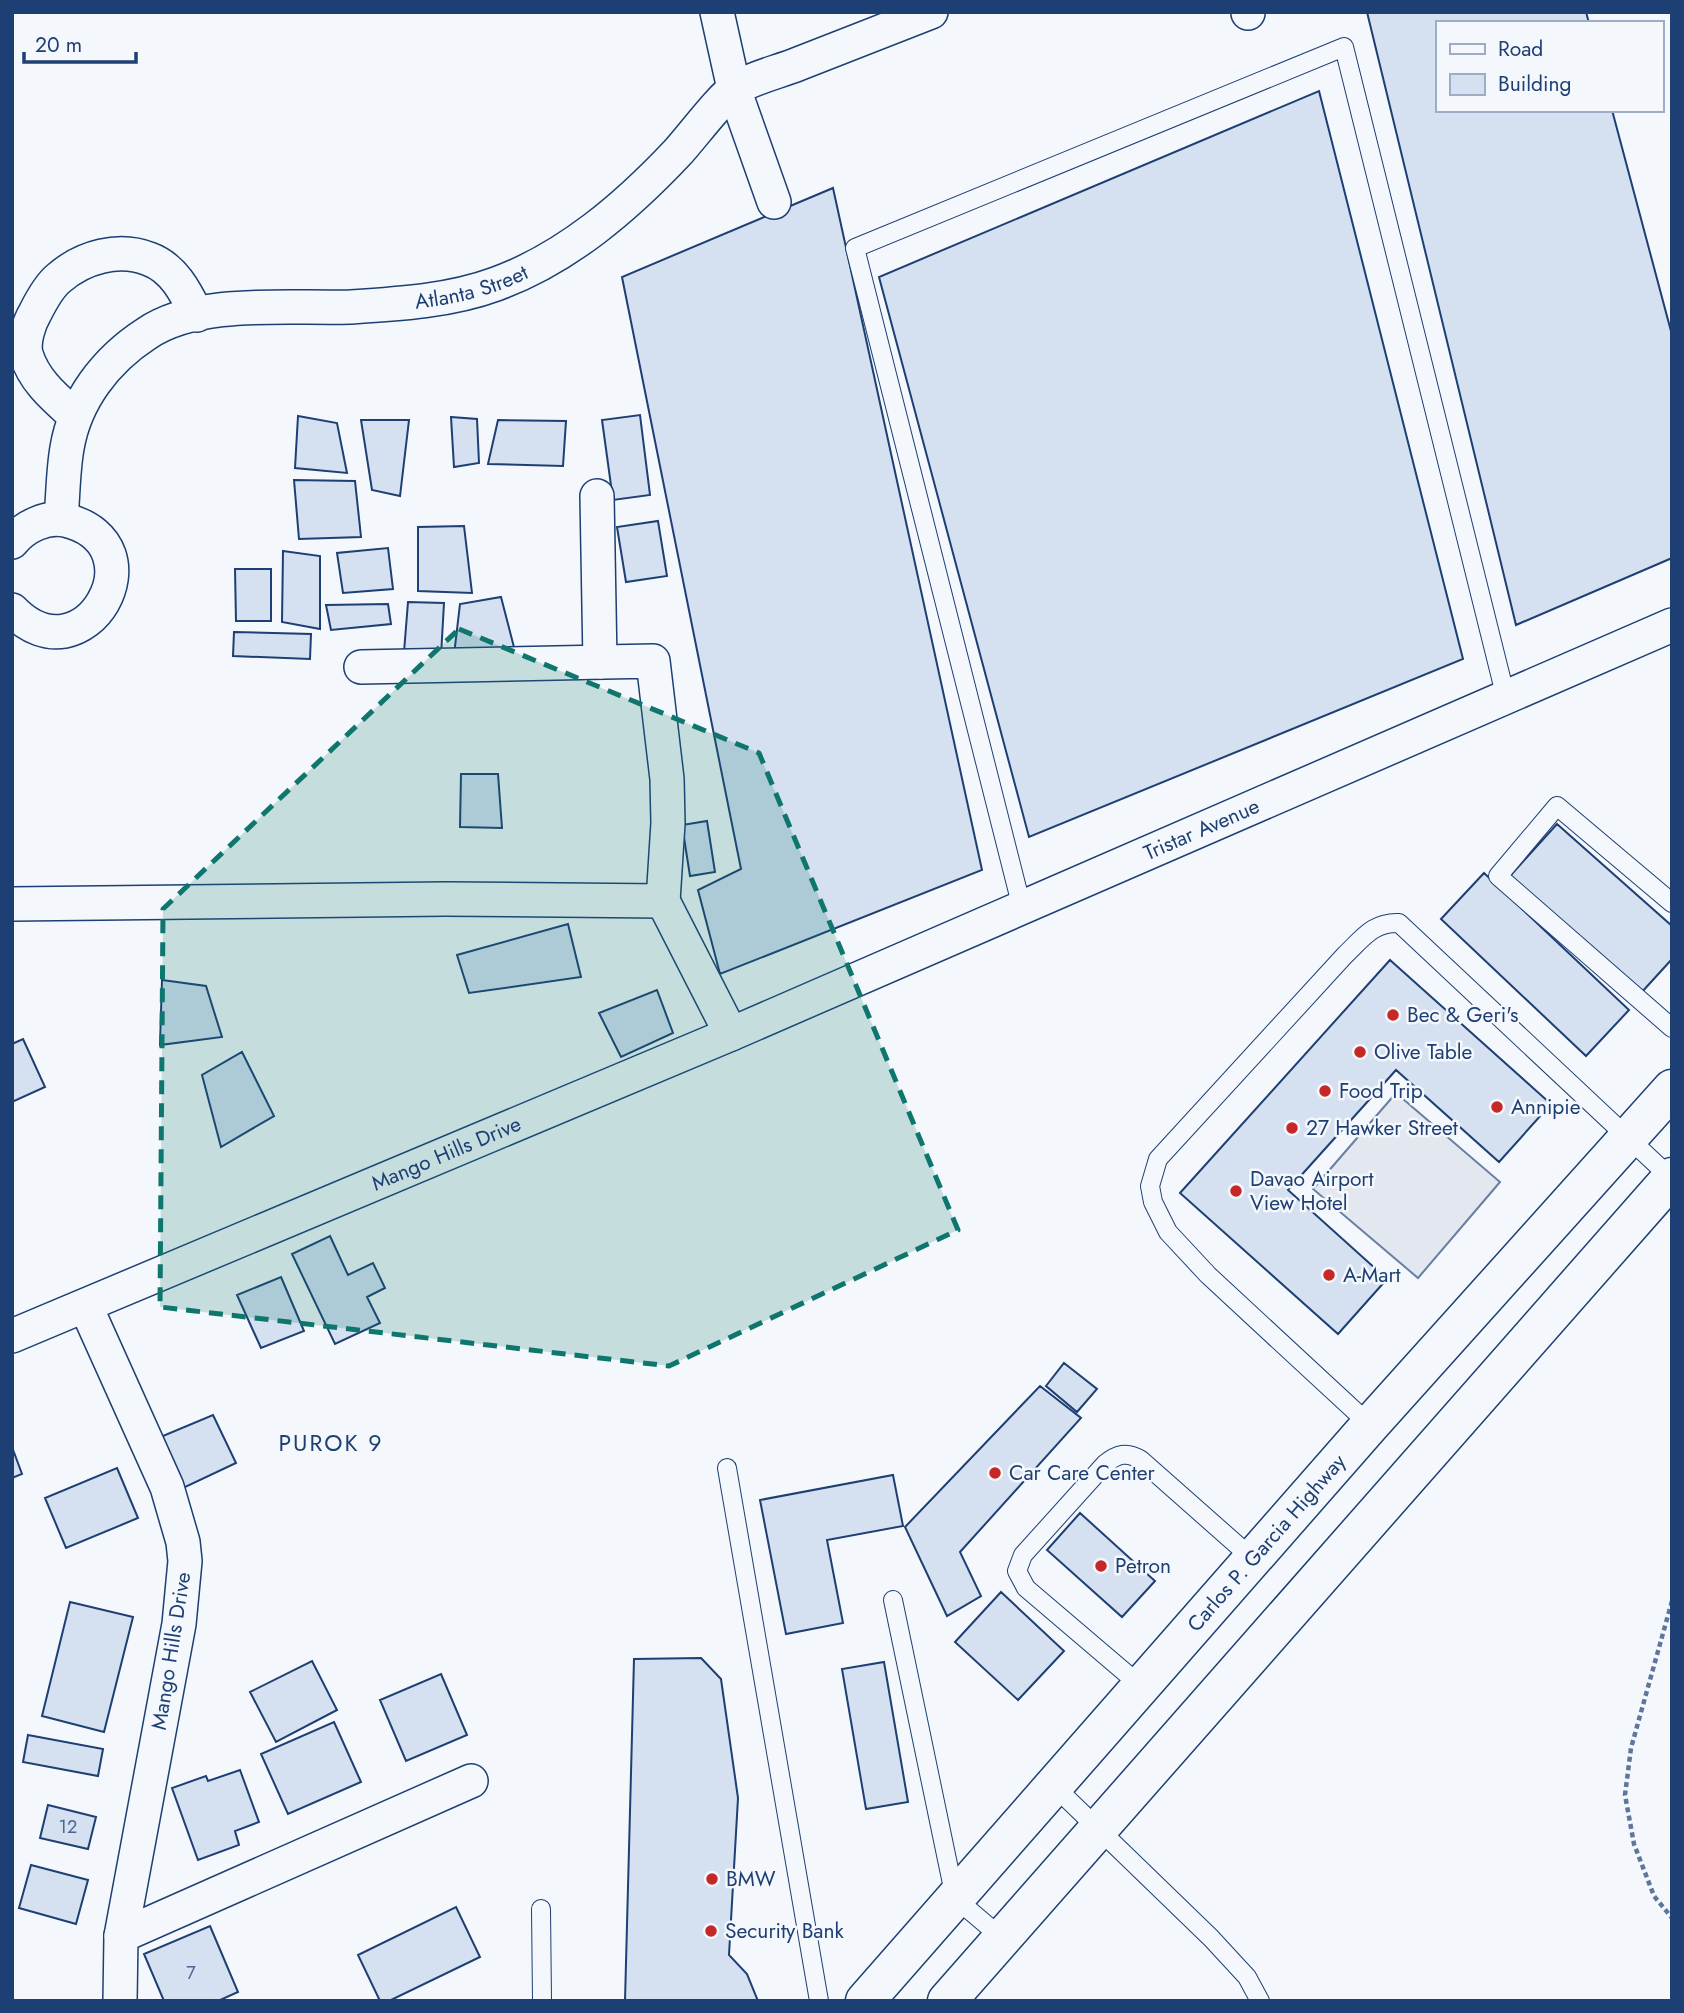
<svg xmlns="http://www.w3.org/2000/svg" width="1684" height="2013" font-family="Jost,sans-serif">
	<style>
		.parking { fill: #e3e8f0; stroke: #687fa3; stroke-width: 2 }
		.building { fill: #d5e0f0; stroke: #1d3f73; stroke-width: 2 }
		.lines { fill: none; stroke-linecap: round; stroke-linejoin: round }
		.lane-casing { stroke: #1d3f73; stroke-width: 20 }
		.street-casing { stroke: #1d3f73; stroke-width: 36 }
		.highway-casing { stroke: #1d3f73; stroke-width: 41 }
		.path { stroke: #5e769c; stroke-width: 4.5; stroke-dasharray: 5 3.5; stroke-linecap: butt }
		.lane { stroke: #f4f7fb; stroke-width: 18 }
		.street { stroke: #f4f7fb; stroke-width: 33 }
		.highway { stroke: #f4f7fb; stroke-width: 38 }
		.marked { fill: #0f766e; fill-opacity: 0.2; stroke: #0f766e; stroke-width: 5; stroke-dasharray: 14 9; stroke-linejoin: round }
		.poi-dot { fill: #c62828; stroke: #f4f7fb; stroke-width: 2.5 }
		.labels { text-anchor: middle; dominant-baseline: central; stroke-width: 5; stroke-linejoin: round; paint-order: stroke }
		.number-label { font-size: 18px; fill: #4b6792 }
		.street-label { font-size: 21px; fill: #1d3f73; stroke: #f4f7fb }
		.poi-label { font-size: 21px; fill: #1d3f73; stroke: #f4f7fb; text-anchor: start }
		.neighbourhood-label { font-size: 23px; letter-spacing: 2px; fill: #1d3f73; stroke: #f4f7fb }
	</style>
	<rect width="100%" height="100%" fill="#f4f7fb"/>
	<!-- parking -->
	<path class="parking" d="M1396,1093l104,89 -82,96 -105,-89z"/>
	<!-- building -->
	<path class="building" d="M1367,12h219l3,11h-152v87h175l60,225v223l-156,67z
		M1319,91l144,568 -434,178 -150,-560z
		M833,188l149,682 -262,104 -22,-84 43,-21 -119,-592z
		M640,415l10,80 -37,5 -11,-80z
		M298,416l39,7 10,50 -52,-5z
		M451,417l26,2 2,44 -25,4z
		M361,420h48l-9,76 -28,-6z
		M498,420l68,1 -3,45 -75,-2z
		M294,480l61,1 6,56 -62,2z
		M658,521l9,55 -41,6 -9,-55z
		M464,526l8,67 -54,-2v-64z
		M388,548l5,41 -50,4 -6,-40z
		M283,551l37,5v73l-38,-7z
		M235,569h36v52h-35z
		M501,597l15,58h-62l6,-51z
		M408,602l36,1 -3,53 -37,-4z
		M388,604l3,20 -60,6 -5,-25z
		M234,632l77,2 -1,25 -77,-3z
		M461,774h37l4,54 -42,-1z
		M707,821l8,51 -25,4 -8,-51z
		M1557,824l115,102v33l-31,34 -131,-117z
		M1484,873l145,137 -43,46 -145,-137z
		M568,924l13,53 -112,16 -12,-38z
		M1390,960l161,144 -52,58 -103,-92 -108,120 99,89 -49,55 -158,-141z
		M162,980l44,6 16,51 -62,8z
		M657,990l16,43 -52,24 -22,-44z
		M23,1039l22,48 -33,15v-58z
		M242,1052l32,64 -53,31 -19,-72z
		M330,1236l18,39 25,-12 12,25 -18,9 13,26 -45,21 -43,-90z
		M281,1277l23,54 -43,17 -24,-53z
		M1064,1363l33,26 -20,23 -31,-26z
		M1040,1386l41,32 -121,134 21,44 -34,20 -42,-89z
		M213,1415l23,48 -55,26 -23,-51z
		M12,1447l10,27 -10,4z
		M117,1468l21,50 -72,30 -21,-50z
		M893,1475l10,51 -76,14 16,83 -57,11 -26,-134z
		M1080,1513l75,68 -33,36 -75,-67z
		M1001,1592l63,59 -46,49 -63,-58z
		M70,1602l63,15 -29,115 -62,-16z
		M701,1658l20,21 17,119 -9,157 18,19 11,27h-133l9,-342z
		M312,1661l25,49 -61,32 -26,-50z
		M884,1662l24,140 -42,7 -24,-140z
		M441,1674l26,61 -61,26 -26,-61z
		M334,1722l27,60 -73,32 -27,-60z
		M28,1735l75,14 -5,27 -75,-14z
		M240,1770l19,52 -24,9 4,14 -41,15 -26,-72 34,-12 2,5z
		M48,1805l48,12 -8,32 -48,-11z
		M31,1865l57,15 -12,44 -57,-16z
		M456,1907l24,50 -91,44h-9l-22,-46z
		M210,1926l28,66 -20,9h-54l-20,-47z"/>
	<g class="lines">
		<defs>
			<path id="lane" d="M1672,903l-115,-97 -59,70 174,152
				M1022,908l-167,-660 489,-201 162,651
				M1370,1425l-162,-150 -40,-43 -15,-30 -3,-16 8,-27 187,-204c18,-17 28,-33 54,-32l272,255
				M727,1468l92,533
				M893,1600l62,298 47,40
				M1141,1686l-115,-98 -9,-17 6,-16 82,-91c12,-10 22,-13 36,-4l112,99
				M1054,1786l157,152 36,39 13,24
				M541,1909l1,92"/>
			<g id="street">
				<path d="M717,12l17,77 40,113"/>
				<path d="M1248,12v1"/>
				<path d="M75,416c-20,-18 -41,-35 -49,-62 -3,-12 3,-31 9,-41 6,-12 14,-27 24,-35 24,-21 60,-31 90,-19 25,9 37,34 48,56"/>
				<path d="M597,496l3,166"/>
				<path id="s1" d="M61,519c2,-23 2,-48 6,-71 8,-48 39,-88 79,-114 52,-36 144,-25 204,-27 49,-3 100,-6 146,-23 71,-26 130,-77 181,-131 14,-15 45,-57 59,-65 19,-11 42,-16 62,-24 44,-17 89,-35 133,-52"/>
				<path d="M12,542c12,-15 34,-26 53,-22 100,24 19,165 -53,90"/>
				<path d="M361,667l292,-6 14,118 1,44 -5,78"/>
				<path d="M663,901l68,133"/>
				<path d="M12,904l433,-5 218,2"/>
				<path d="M86,1307l81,180 16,55 2,19 -6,63 -58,312 -1,65"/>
				<path id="s2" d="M12,1336l719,-302 941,-409"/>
				<path d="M121,1936l350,-155"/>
			</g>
			<g id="highway">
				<path id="s3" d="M865,2001l505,-576 302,-336"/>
				<path d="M947,2001l725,-824"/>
			</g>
		</defs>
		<!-- lane casing -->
		<use href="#lane" class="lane-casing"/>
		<!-- street casing -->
		<use href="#street" class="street-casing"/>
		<!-- highway casing -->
		<use href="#highway" class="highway-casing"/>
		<!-- path -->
		<path class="path" d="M1672,1601l-41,147 -6,47 9,49 20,52 18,22"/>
		<!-- lane -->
		<use href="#lane" class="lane"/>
		<!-- street -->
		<use href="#street" class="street"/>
		<!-- highway -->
		<use href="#highway" class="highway"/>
	</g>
	<!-- marked area -->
	<path class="marked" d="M459,629l300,124 199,477 -289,136 -509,-59 3,-398z"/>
	<!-- markers -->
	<g class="poi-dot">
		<circle cx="1393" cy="1015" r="7"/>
		<circle cx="1360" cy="1052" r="7"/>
		<circle cx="1325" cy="1091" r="7"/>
		<circle cx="1497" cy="1107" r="7"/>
		<circle cx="1292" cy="1128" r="7"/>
		<circle cx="1236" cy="1191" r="7"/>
		<circle cx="1329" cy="1275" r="7"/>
		<circle cx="995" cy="1473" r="7"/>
		<circle cx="1101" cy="1566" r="7"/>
		<circle cx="712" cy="1879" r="7"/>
		<circle cx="711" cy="1931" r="7"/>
	</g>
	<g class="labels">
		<!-- number labels -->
		<g class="number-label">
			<text x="68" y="1827">12</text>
			<text x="191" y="1973">7</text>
		</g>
		<!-- street labels -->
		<g class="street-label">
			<text stroke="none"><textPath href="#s1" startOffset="546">Atlanta Street</textPath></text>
			<text stroke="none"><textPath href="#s2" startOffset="1293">Tristar Avenue</textPath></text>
			<text stroke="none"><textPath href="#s2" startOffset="471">Mango Hills Drive</textPath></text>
			<text stroke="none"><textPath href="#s3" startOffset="609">Carlos P. Garcia Highway</textPath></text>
			<text transform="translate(171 1651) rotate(-81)">Mango Hills Drive</text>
		</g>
		<!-- poi labels -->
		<g class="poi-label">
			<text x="1407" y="1015">Bec &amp; Geri's</text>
			<text x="1374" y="1052">Olive Table</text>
			<text x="1339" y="1091">Food Trip</text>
			<text x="1511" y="1107">Annipie</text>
			<text x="1306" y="1128">27 Hawker Street</text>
			<text x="1250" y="1179">Davao Airport<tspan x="1250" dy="24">View Hotel</tspan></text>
			<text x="1343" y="1275">A-Mart</text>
			<text x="1009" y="1473">Car Care Center</text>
			<text x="1115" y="1566">Petron</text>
			<text x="726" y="1879">BMW</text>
			<text x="725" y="1931">Security Bank</text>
		</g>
		<!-- neighbourhood labels -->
		<g class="neighbourhood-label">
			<text x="331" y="1443">PUROK 9</text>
		</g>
	</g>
	<!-- border -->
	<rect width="1684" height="2013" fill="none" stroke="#1d3f73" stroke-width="28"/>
	<!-- legend -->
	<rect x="1436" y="21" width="228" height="91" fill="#f4f7fb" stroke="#9eadc5" stroke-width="2"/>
	<rect x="1450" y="44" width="35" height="10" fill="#f4f7fb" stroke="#9eadc5" stroke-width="2"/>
	<text x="1498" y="56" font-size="21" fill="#1d3f73">Road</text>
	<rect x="1450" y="74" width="35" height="21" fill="#d5e0f0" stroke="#9eadc5" stroke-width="2"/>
	<text x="1498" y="91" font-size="21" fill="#1d3f73">Building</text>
	<!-- scale -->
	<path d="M24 52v10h112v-10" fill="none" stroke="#1d3f73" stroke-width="3.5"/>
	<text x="35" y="52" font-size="21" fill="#1d3f73" stroke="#f4f7fb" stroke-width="5" paint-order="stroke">20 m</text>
</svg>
